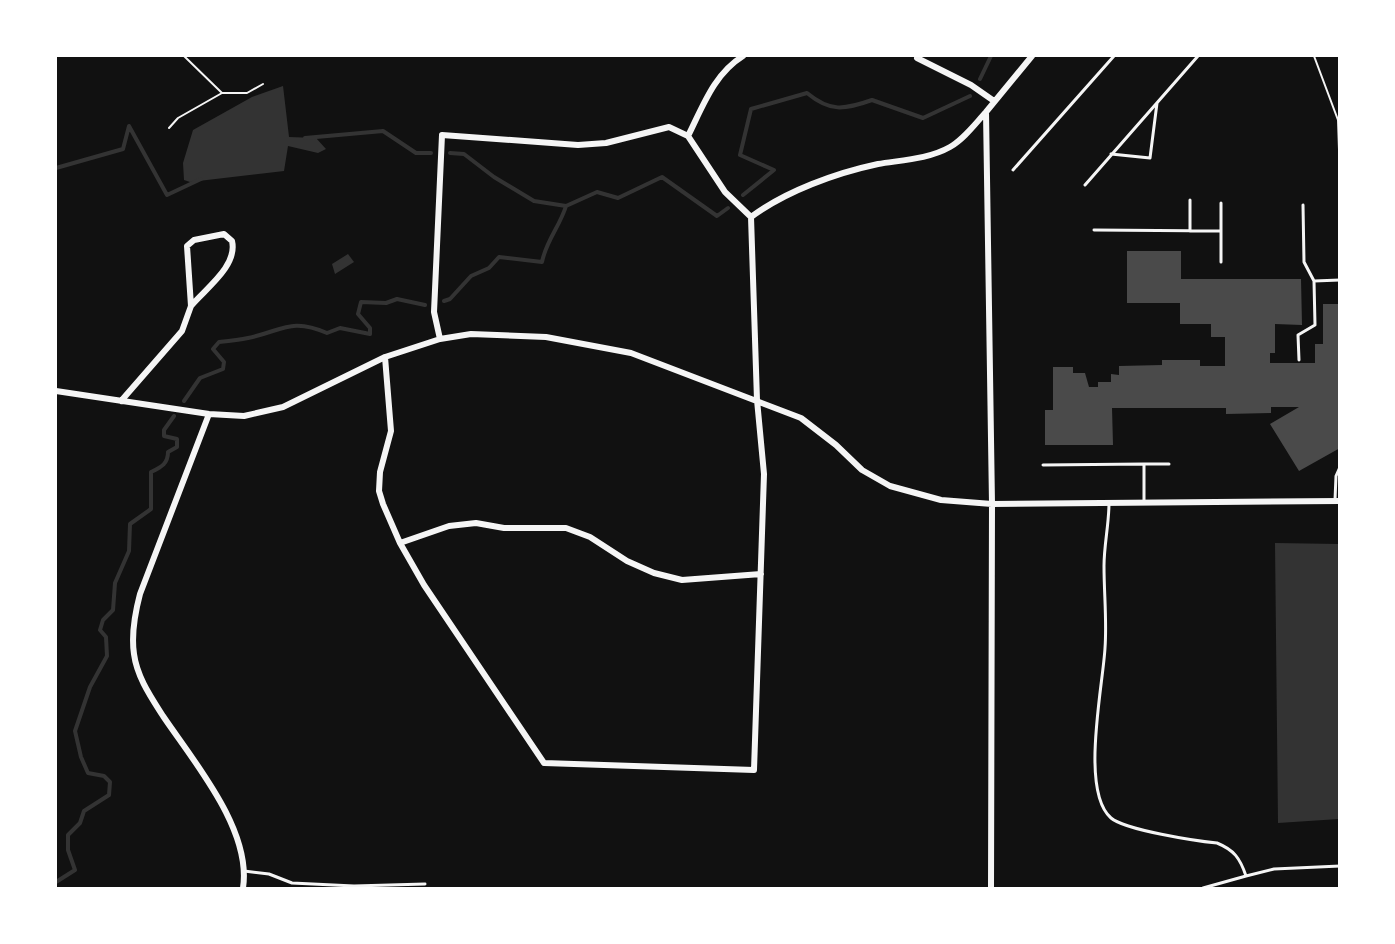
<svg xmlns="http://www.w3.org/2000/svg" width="1395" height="944" font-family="'Work Sans',sans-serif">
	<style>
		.water { fill: #333 }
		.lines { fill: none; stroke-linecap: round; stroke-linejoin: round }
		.stream { stroke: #333; stroke-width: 4 }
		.building { fill: #4a4a4a }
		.path { stroke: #f5f5f5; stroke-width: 2 }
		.service { stroke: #f5f5f5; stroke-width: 3 }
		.minor { stroke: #f5f5f5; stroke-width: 6 }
	</style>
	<rect width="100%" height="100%" fill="#111"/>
	<!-- water -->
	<path class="water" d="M283,86l6,51 27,1 10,11 -8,4 -30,-7 -4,25 -94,11 -6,-2 -1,-17 10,-33 59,-33z
		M348,254l6,8 -19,12 -3,-10z
		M1275,543l64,1v275l-61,4z"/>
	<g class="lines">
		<!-- stream -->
		<path class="stream" d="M980,79l11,-23
			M305,138l78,-7 33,22h15
			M450,153l14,1 30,23 40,24 32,5 31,-14 21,6 44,-21 55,39 11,-8
			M56,168l67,-19 6,-23 38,69 34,-16
			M743,195l31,-25 -34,-15 11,-46 56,-16c23,19 37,17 65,7l51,18 47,-22
			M444,301l6,-2 21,-23 18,-8 10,-11 43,5c4,-21 18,-36 24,-56
			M184,401l16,-23 23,-9 1,-7 -11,-13 6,-7c10,-1 20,-2 29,-4 34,-7 43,-21 79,-5l13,-5 30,6v-6l-12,-14 3,-12 25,1 11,-4 28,6
			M56,882l19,-12 -7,-20v-15l12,-12 4,-12 25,-16 1,-13 -6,-6 -16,-3 -7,-16 -6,-26 15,-44 17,-31 -1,-19 -6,-7 3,-10 10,-10 2,-27 14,-32 1,-27 21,-15v-37c10,-5 17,-8 17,-20l9,-5v-8l-13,-3v-6l10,-14"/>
	</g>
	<!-- building -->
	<path class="building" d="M1127,251h54v28h120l1,46 -27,-1v29h-5v10h45v-19h8v-40h17v144l-41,23 -29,-47 29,-17h-28v6l-45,1v-6h-114l1,37h-68v-35h8v-43h20v6h12l4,14h9v-5h13v-8l8,1v-9l43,-1v-5h38v6h25v-29h-14v-13h-31v-21h-53z"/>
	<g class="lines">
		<!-- path -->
		<path class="path" d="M184,56l38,37
			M1314,56l24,64 2,59
			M169,128l9,-10 44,-25h25l16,-9"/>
		<!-- service -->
		<path class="service" d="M1111,154l39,4 7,-55
			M1013,170l101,-114
			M1085,185l113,-129
			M1221,203v59
			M1303,205l1,57 10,19 26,-1
			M1094,230l127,1
			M1190,231v-31
			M1299,360l-1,-25 17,-10 -1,-44
			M1144,464h25
			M1043,465l101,-1v38
			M1335,500l1,-24 4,-9
			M1109,503c0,21 -5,42 -5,63 0,28 3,55 1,82 -2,38 -25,143 6,170 14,12 85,23 106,25 17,7 23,15 29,33l28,-7 66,-3
			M244,871l25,3 23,9 62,3 71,-2
			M1203,888l43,-12"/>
		<!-- minor -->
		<path class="minor" d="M917,58l54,27 23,16
			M688,136c15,-30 26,-62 55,-80
			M751,217c35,-26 85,-44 127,-53 24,-4 51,-5 72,-17 14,-8 25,-23 36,-35
			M440,339l-6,-27 8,-177 136,10 28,-2 63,-16 19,9 37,56 26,25
			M385,357l6,74 -11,41 -1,19 4,13 17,39 24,42 120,178 210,7 10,-296 -7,-74 -6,-183
			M56,391l153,23 35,2 39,-9 102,-50 55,-18 31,-5 75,3 85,16 170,65 35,27 26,25 28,16 51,14 51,4 348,-3
			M121,401l61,-70 9,-25 -4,-60 7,-6 30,-6 8,7c6,25 -27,48 -41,65
			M209,414l-69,180c-5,19 -9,40 -6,60 3,23 17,43 29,62 31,46 89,114 80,172
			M400,543l49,-17 27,-3 28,5h62l24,9 37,24 27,12 28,7 79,-6
			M991,888l1,-384 -6,-392 46,-56"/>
	</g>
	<!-- border -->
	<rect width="1395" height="944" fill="none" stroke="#ffffff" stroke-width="114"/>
</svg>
